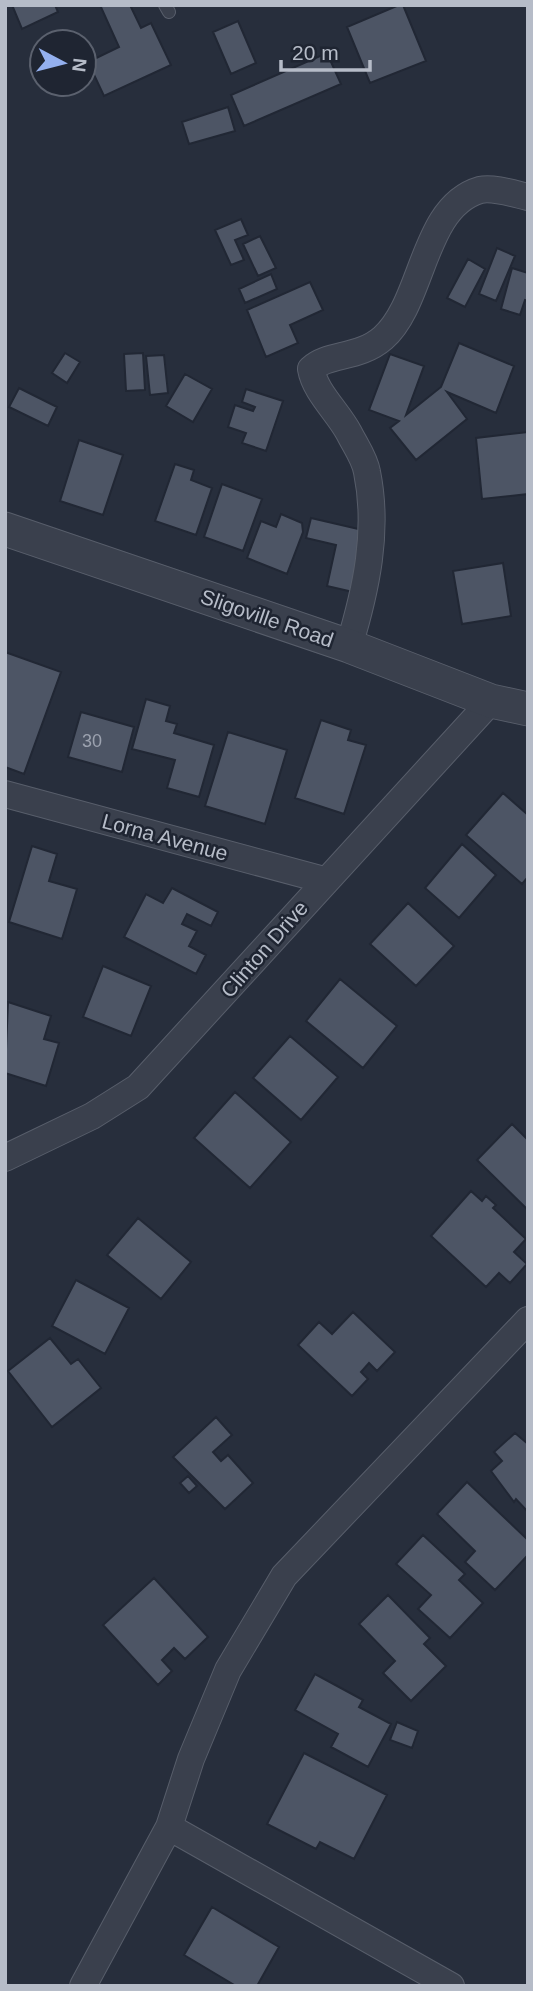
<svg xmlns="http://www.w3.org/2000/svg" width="533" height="1991" font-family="Arial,sans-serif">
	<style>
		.building { fill: #4d5565; stroke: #212734; stroke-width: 2 }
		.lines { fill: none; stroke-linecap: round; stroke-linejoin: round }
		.service-casing { stroke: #585e6b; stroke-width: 14 }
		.minor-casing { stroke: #585e6b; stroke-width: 28 }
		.tertiary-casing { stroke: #585e6b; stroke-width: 35 }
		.service { stroke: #3a404d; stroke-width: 12 }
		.minor { stroke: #3a404d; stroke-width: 26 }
		.tertiary { stroke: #3a404d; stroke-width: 33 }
		.labels { text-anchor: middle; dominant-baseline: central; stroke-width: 5; stroke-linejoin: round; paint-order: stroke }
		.number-label { font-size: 18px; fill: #9ca2af }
		.street-label { font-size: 21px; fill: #b6bcc8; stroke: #1f2532 }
	</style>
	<rect width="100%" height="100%" fill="#272e3c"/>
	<!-- building -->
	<path class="building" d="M12,5h43l3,7 -36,17z
		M100,5h30l11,23 10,-5 20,42 -67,31 -16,-34 31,-15z
		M399,5h4l23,56 -56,22 -23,-56z
		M238,21l18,42 -25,11 -18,-42z
		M327,53l14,31 -97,42 -13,-31z
		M228,107l7,24 -46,13 -7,-22z
		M241,219l7,16 -13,5 9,20 -13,5 -16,-35z
		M260,236l16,32 -18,8 -15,-32z
		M497,248l18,8 -19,45 -17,-7z
		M468,259l17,10 -20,38 -18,-9z
		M512,268l16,5v28l-3,-1 -5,15 -19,-6z
		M271,274l6,15 -32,14 -6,-14z
		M310,282l13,28 -33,15 8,18 -32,14 -19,-47z
		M459,343l55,23 -18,47 -49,-21 20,27 -51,41 -26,-32 9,-7 -30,-11 21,-56 34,12 -18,49 35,-28z
		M65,353l15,9 -13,21 -15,-10z
		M143,353l2,37 -19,1 -2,-37z
		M164,355l4,38 -18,2 -4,-39z
		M185,374l27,15 -19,33 -27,-16z
		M19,388l38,19 -9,19 -39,-19z
		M246,389l37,12 -17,50 -24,-8 4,-10 -18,-6 7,-22 18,6 2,-4 -13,-5z
		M528,432v62l-46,5 -6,-61z
		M79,440l44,15 -20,60 -43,-14z
		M175,464l19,6 -3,10 21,8 -16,47 -41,-14z
		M222,484l40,15 -19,52 -39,-14z
		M281,514l21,9 1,9 -16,42 -40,-16 14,-37 15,6z
		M311,518l56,13 -14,61 -26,-6 9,-41 -30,-7z
		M503,563l8,53 -49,8 -9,-53z
		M5,652l56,20 -37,102 -19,-7z
		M146,699l24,7 -4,15 11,3 -3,9 40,12 -15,52 -32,-9 8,-28 -43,-11z
		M81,712l53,15 -12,45 -54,-15z
		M321,720l30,10 -3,10 18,5 -22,69 -49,-16z
		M228,732l59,18 -22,74 -60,-18z
		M503,793l25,22v62l-6,7 -56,-49z
		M462,844l34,31 -37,43 -34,-30z
		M32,846l25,8 -8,27 28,8 -15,50 -53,-17z
		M172,888l46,24 -7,14 -24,-12 -5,10 15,7 -8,15 17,9 -10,19 -72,-37 22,-43 17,9z
		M408,903l46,43 -38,40 -46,-42z
		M103,966l48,20 -20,50 -48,-19z
		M340,979l57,47 -34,42 -57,-47z
		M8,1002l43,14 -7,23 15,4 -13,43 -41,-13z
		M290,1036l48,41 -37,43 -48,-42z
		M235,1092l56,50 -41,46 -56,-50z
		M512,1124l16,16v70l-51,-50z
		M471,1191l11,10 4,-5 10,9 -3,3 33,31 -12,13 13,12 -17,19 -11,-10 -13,14 -55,-51z
		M138,1218l53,44 -30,37 -54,-44z
		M76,1280l53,28 -24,46 -53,-28z
		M353,1312l42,40 -18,19 -8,-8 -8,9 7,7 -16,17 -54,-51 21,-23 13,12z
		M50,1338l21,26 7,-5 23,29 -49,39 -44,-56z
		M216,1417l16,18 -19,17 8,9 7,-6 25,28 -28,26 -52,-52z
		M515,1433l13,11v68l-12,-13 -2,3 -23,-31 11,-10 -8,-9z
		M188,1476l9,10 -8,7 -9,-10z
		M467,1482l61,58v15l-33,35 -30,-28 10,-11 -38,-37z
		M423,1535l42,39 -6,6 24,23 -33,35 -32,-29 13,-14 -35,-31z
		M154,1578l54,59 -23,22 -11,-11 -12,12 10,11 -14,14 -55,-60z
		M388,1595l42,43 -6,6 22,22 -35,35 -28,-28 12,-12 -36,-37z
		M315,1674l48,26 -4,7 32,17 -23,43 -37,-20 7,-13 -43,-24z
		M397,1722l21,9 -6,17 -22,-8z
		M304,1753l83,42 -33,64 -34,-17 -4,7 -49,-25z
		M212,1907l67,40 -22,39h-21l-52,-31z"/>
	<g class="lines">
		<defs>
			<path id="service" d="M165,5l4,7"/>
			<path id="minor" d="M349,646c17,-56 30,-115 18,-174 -2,-13 -12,-27 -18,-39 -11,-21 -34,-41 -38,-64 17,-16 48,-10 72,-31 41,-36 39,-131 97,-148 13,-3 35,4 48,7
				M5,794l319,86
				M5,1158l87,-42 46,-29 353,-386
				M169,1827l282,159
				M83,1986l86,-159 22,-68 37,-89 56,-94 244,-256"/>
			<path id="tertiary" d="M5,529l344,117 142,55 37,8"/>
		</defs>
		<!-- service casing -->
		<use href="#service" class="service-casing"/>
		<!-- minor casing -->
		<use href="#minor" class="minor-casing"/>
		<!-- tertiary casing -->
		<use href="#tertiary" class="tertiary-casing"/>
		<!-- service -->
		<use href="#service" class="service"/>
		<!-- minor -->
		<use href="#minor" class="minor"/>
		<!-- tertiary -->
		<use href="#tertiary" class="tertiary"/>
	</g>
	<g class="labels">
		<!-- number labels -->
		<g class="number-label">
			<text x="92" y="741">30</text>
		</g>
		<!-- street labels -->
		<g class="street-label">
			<text transform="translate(267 618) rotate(19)">Sligoville Road</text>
			<text transform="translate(165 837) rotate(15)">Lorna Avenue</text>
			<text transform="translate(264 949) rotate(-49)">Clinton Drive</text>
		</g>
	</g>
	<!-- border -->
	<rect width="533" height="1991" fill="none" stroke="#b6bcc8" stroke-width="14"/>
	<!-- north arrow -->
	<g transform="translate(63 63) rotate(97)"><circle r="33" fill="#1f2532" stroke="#5b616e" stroke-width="2"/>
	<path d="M0-5L12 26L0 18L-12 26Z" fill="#94b0ef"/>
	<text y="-10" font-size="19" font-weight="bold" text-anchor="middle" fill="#b6bcc8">N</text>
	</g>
	<!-- scale -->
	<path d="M281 60v10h89v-10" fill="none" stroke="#b6bcc8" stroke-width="3.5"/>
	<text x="292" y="60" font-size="21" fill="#b6bcc8" stroke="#1f2532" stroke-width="5" paint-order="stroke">20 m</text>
</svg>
